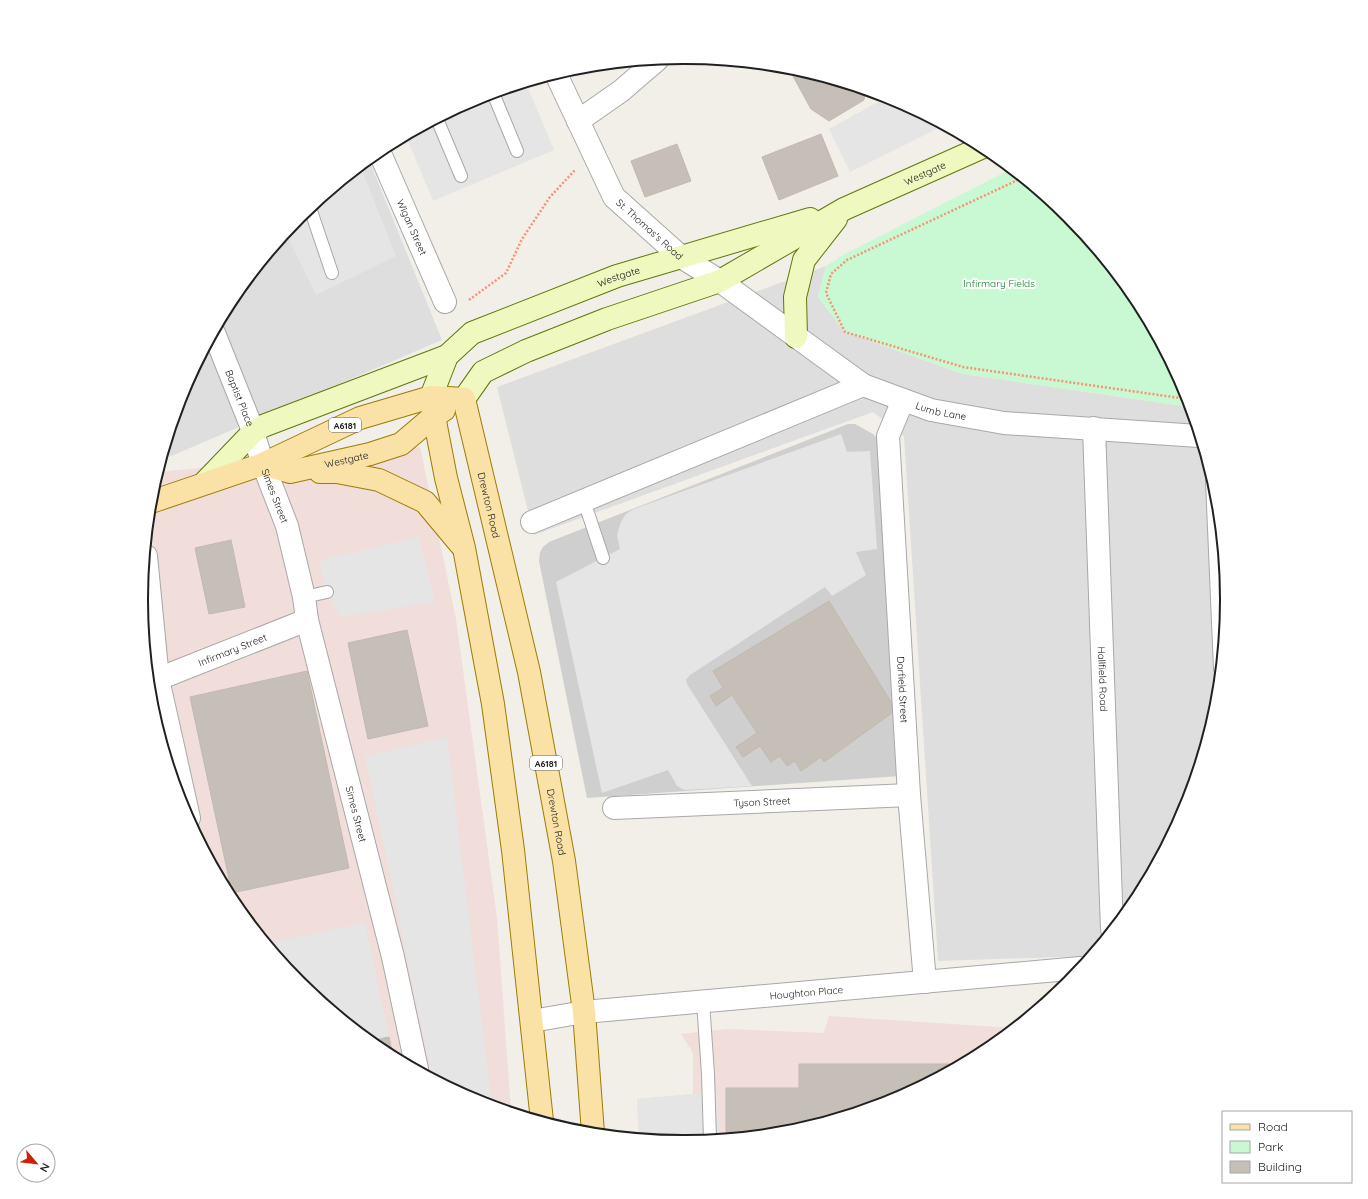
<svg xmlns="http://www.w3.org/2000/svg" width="1368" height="1199" font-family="Quicksand,sans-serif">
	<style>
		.residential { fill: #dfdede }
		.commercial { fill: #f1ddd9 }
		.religious { fill: #cfcfcf }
		.park { fill: #c8f9d2 }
		.parking { fill: #e5e5e5 }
		.building { fill: #c6bfb8; stroke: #c3b9ab }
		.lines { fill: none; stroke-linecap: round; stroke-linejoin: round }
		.service-casing { stroke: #a8a8a8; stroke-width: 14 }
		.minor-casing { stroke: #a8a8a8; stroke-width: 24 }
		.secondary-casing { stroke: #5d7908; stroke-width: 24 }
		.primary-casing { stroke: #9b7d04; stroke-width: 24 }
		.path { stroke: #f79374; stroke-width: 2.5; stroke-dasharray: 2 2; stroke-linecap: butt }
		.service { stroke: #fff; stroke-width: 12 }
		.minor { stroke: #fff; stroke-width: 22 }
		.secondary { stroke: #eef8bf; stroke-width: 22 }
		.primary { stroke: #fae1a5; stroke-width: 22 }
		.labels { text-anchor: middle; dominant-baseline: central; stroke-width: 4; stroke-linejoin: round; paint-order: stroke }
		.shield { fill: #fff; stroke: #646464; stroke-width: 1 }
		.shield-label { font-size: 9px; font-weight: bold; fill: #212121 }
		.street-label { font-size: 10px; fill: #212121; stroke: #fff }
		.park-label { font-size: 10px; fill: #0f8027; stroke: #fff }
		.rim { fill: none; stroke: #212121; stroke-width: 2 }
	</style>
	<rect width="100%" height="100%" fill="#f1efe8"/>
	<!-- residential -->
	<path class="residential" d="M369,160l73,180 -280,120 21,-68 50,-94 68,-82z
		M826,266l-8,31 27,35 118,42 227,33 26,87 10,106 -10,106 -31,101 -50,94 -45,55 -152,5 -34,-525 -31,-24 -339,123 -37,-148z"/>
	<!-- commercial -->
	<path class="commercial" d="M420,447l36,172 41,299 14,193 -35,-10 -94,-51 -82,-67 -67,-82 -50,-94 -31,-102 -10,-106 10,-106 6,-21z
		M829,1016l184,12 -28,23 -94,50 -101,31 -106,10 -45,-4 -2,-39 56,-5v-41l-12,-19 46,-5 97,4z"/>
	<!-- religious -->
	<path class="religious" d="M848,424h7l18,10 5,5 22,337 -313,22 -48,-237 1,-9 3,-5 6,-5 15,-6z"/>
	<!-- park -->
	<path class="park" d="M1011,169l57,47 67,82 50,94 5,15 -227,-33 -118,-42 -27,-35 8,-31 17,-11z"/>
	<!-- parking -->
	<path class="parking" d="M526,83l28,67 -121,51 -27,-65 71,-38z
		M887,97l5,1 51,28 -93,46 -21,-43z
		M362,170l34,86 -80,39 -30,-62 15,-17 51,-43z
		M841,434l6,18 23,-1 7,98 -21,3 10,23 -34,21 -7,-9 -135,88 -4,5 1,4 65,102 -67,4 -8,-4 -9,-16 -66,23 -46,-211 64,-33 -3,-14 4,-13 5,-8 8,-5z
		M419,537l16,65 -95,15 -16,-32 -4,-25z
		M447,737l45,368 -16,-4 -44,-24 -67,-321z
		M365,923l24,114 -19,4 -70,-58 -32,-40z
		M717,1092l3,46 -36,4 -45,-4 -2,-39z"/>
	<!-- building -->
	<path class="building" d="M788,67l77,23 -1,10 -35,21 -18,-12z
		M821,134l17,42 -59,24 -17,-43z
		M677,144l14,37 -46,16 -14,-36z
		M231,540l14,67 -36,7 -14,-66z
		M829,601l67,109 -72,52 -3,-5 -20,14 -6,-10 -8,5 -7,-10 -9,6 -11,-16 -17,11 -7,-10 21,-14 -25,-38 -16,11 -6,-10 13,-8 -10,-17z
		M407,630l21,96 -60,13 -20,-96z
		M307,671l42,197 -117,25 -42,-196z
		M389,1037l4,19 -11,-6 -12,-9z
		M799,1064h162l-70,37 -101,31 -64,6v-50h73z"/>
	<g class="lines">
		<defs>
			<path id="service" d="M493,93l24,58
				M437,119l24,57
				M310,208l22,65
				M1212,481l8,188
				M584,501l19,57
				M304,597l23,-5
				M703,1002l5,72 2,65"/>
			<g id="minor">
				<path id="s1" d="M556,74l58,123 67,60 39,24 70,51 73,53 68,25 73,13 195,13"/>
				<path d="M578,121l43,-30 36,-31"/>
				<path id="s2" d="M379,151l66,151"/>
				<path id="s3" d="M214,333l36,90 13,41 24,62 17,71 3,23 86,337 24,112"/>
				<path id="s4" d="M903,400l-15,36 21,359 16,187"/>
				<path id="s5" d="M1094,428l18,501"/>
				<path d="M532,522l331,-137"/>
				<path d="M146,556l12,123 31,139"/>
				<path id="s6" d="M158,679l149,-59"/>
				<path id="s7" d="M614,808l295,-13"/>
				<path id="s8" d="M532,1021l52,-9 496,-44"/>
			</g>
			<g id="secondary">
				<path d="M796,337l-1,-40 9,-37 32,-41"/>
				<path id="s9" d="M431,397l16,-41 25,-23 145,-57 193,-57"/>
				<path id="s10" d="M464,399l19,-27 43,-21 81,-32 113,-38 124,-72 139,-62"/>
				<path d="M204,483l49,-51 10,-6 184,-70"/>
			</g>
			<g id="primary">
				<path d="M431,397l3,19 12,62 18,70 29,156 20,146 29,271"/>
				<path id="s11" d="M464,399l65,273 35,189 20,151 9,121"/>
				<path id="s12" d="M263,464l27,8 80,-18 31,-10 33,-28 10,-6"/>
				<path d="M320,472h17l42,8 46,22 35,42"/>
				<path d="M151,502l112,-38 97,-46 71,-21 33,2"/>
			</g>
		</defs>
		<!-- service casing -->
		<use href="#service" class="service-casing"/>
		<!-- minor casing -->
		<use href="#minor" class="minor-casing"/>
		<!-- secondary casing -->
		<use href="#secondary" class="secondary-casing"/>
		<!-- primary casing -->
		<use href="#primary" class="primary-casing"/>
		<!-- path -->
		<path class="path" d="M1022,178l-175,82 -16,14 -5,19 19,39 118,35 224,32
			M469,300l37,-27 16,-34 28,-42 25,-27"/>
		<!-- service -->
		<use href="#service" class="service"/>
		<!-- minor -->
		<use href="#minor" class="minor"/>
		<!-- secondary -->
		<use href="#secondary" class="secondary"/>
		<!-- primary -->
		<use href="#primary" class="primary"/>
	</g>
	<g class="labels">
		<!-- shield labels -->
		<g class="shield">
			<rect x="329" y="418" width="32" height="14" rx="3"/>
			<rect x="530" y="756" width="32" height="14" rx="3"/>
		</g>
		<g class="shield-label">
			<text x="345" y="425">A6181</text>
			<text x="546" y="763">A6181</text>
		</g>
		<!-- street labels -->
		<g class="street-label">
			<text stroke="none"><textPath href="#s10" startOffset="519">Westgate</textPath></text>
			<text stroke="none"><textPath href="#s2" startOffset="83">Wigan Street</textPath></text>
			<text stroke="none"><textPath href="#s1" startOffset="184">St. Thomas's Road</textPath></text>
			<text stroke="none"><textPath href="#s9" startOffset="235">Westgate</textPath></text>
			<text stroke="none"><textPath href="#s3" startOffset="70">Baptist Place</textPath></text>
			<text stroke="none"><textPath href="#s1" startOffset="531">Lumb Lane</textPath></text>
			<text stroke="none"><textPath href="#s12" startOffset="86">Westgate</textPath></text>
			<text stroke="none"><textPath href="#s3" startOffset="174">Simes Street</textPath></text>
			<text stroke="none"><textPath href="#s11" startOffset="109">Drewton Road</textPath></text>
			<text stroke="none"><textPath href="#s6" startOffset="80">Infirmary Street</textPath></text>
			<text stroke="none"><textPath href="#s5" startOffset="251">Hallfield Road</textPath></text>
			<text stroke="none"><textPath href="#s4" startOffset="293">Darfield Street</textPath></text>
			<text stroke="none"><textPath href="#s7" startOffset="148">Tyson Street</textPath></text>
			<text stroke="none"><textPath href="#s3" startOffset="503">Simes Street</textPath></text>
			<text stroke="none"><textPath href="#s11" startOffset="433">Drewton Road</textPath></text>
			<text stroke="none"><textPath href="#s8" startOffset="276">Houghton Place</textPath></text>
		</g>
		<!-- park labels -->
		<g class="park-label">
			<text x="999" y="283">Infirmary Fields</text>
		</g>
	</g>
	<!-- crop -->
	<path d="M0 0H1368V1199H0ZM683 64H685A535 535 0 0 1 1220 599V600A535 535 0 0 1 685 1135H683A535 535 0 0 1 148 600V599A535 535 0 0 1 683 64Z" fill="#fff" fill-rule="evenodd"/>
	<path class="rim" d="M683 64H685A535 535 0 0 1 1220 599V600A535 535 0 0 1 685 1135H683A535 535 0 0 1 148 600V599A535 535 0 0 1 683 64Z"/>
	<!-- legend -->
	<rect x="1222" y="1111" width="130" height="72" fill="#ffffff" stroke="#a6a6a6"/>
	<rect x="1230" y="1124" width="20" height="6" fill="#fae1a5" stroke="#a6a6a6"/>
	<text x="1258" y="1131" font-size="12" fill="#212121">Road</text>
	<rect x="1230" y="1141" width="20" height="12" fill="#c8f9d2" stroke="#a6a6a6"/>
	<text x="1258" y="1151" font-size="12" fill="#212121">Park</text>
	<rect x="1230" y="1161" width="20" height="12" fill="#c6bfb8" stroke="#a6a6a6"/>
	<text x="1258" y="1171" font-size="12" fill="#212121">Building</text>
	<!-- north arrow -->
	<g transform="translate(36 1163) rotate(118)"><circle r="19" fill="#ffffff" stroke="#a6a6a6"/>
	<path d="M0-3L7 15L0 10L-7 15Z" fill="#ce2005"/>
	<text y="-6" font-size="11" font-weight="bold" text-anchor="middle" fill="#212121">N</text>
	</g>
</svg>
